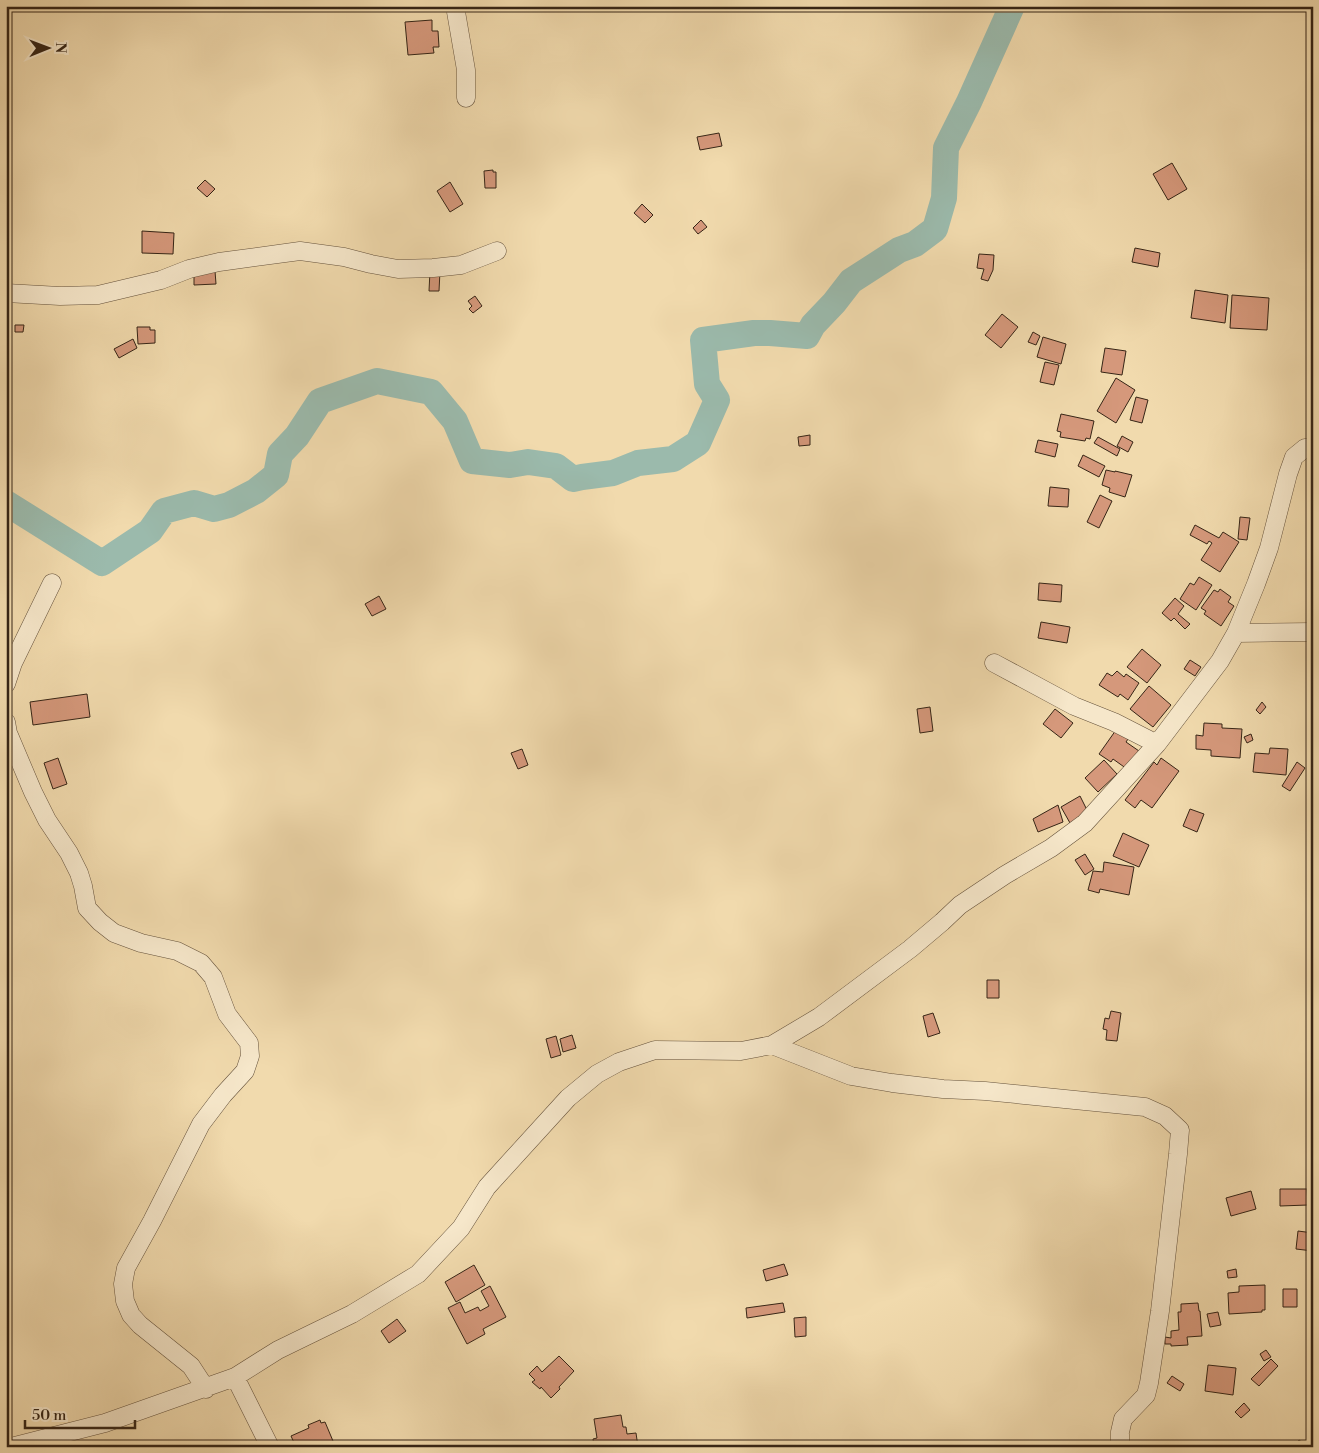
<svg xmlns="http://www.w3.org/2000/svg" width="1319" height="1453" font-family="'Libre Bodoni',serif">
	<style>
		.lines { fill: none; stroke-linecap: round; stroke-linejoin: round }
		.river { stroke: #9bbaac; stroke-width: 26 }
		.building { fill: #d5987b; stroke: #362516 }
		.minor-casing { stroke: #65523c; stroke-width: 19 }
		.minor { stroke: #f6e7ca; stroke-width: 18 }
	</style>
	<rect width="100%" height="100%" fill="#f1daad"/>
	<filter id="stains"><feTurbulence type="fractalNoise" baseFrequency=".004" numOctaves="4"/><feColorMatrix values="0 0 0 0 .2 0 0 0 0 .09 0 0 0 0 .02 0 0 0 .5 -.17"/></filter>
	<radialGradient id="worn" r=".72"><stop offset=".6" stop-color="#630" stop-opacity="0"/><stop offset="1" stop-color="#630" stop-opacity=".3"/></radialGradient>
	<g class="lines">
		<!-- river -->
		<path class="river" d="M6,503l96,60 48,-32 14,-20 30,-8 20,6 15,-4 27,-14 20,-16 4,-21 17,-18 23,-35 57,-20 54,11 24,29 17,40 38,4 18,-3 28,4 17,13 9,-2 31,-4 25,-10 35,-4 25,-16 19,-43 -10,-16 -4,-44 51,-7h16l37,3 6,-11 21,-22 17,-22 48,-31 16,-6 20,-15 9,-31 2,-50 23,-46 43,-96"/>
	</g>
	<!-- building -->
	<path class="building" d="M6,19h4v14h-4z
		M432,20v11h6l1,16h-6l1,6 -26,2 -3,-33z
		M719,133l3,13 -22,4 -3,-13z
		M1172,163l15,26 -19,11 -15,-26z
		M493,170v2h3v16h-11l-1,-17z
		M205,180l10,9 -8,8 -10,-9z
		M450,182l13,22 -13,8 -13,-21z
		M642,204l11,11 -8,8 -11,-10z
		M701,220l6,7 -9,7 -5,-6z
		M142,231l32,2 -1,21 -31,-1z
		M1135,248l25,5 -2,14 -26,-5z
		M979,254l15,1 -1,15 -5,11 -7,-2 3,-10 -7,-1z
		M215,271l1,13 -22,1v-13z
		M430,271h10l-1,20h-10z
		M1195,290l33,5 -3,28 -34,-5z
		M1232,295l37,3 -2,32 -37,-2z
		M475,296l7,10 -9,7 -4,-4 3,-3 -4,-5z
		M1002,314l16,13 -17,21 -16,-13z
		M15,325h9l-1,7h-8z
		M137,327h13v3h5v13l-17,1z
		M1033,332l7,4 -4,9 -8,-3z
		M1043,337l23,7 -5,20 -24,-7z
		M133,339l4,9 -18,10 -5,-9z
		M1105,348l21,3 -4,24 -21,-3z
		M1045,362l14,3 -5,20 -14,-3z
		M1116,378l19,12 -19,33 -19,-12z
		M1136,397l12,3 -6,23 -12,-3z
		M1061,414l33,7 -4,18 -4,-1 -1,3 -25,-4 1,-5 -4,-1z
		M810,435v10l-11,1 -1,-9z
		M1122,436l11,6 -5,10 -11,-6z
		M1098,437l22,12 -3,7 -23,-13z
		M1038,440l20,4 -3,13 -20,-5z
		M1083,455l22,11 -6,11 -21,-11z
		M1106,470l9,2v-1l17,4 -7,22 -16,-5 1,-4 -8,-3z
		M1050,487l19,2 -1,18 -20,-1z
		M1100,495l12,6 -13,27 -12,-6z
		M1240,517l10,1 -3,22 -9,-1z
		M1195,525l24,13 4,-6 16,10 -19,30 -19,-12 11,-17 -3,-2 -2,3 -17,-9z
		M1199,577l13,8 -16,25 -16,-11 10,-16 4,2z
		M1039,583l23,2 -1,17 -23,-2z
		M1220,589l11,8 -3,5 6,4 -13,20 -17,-12 2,-3 -5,-3 13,-18 4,2z
		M379,596l7,13 -14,7 -7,-12z
		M1175,598l9,8 -6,8 12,10 -5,5 -11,-11 -3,3 -9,-8z
		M1041,622l29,5 -3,16 -29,-5z
		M1142,649l19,16 -14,18 -20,-16z
		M1190,660l11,7 -6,9 -11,-7z
		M1117,671l7,6 2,-3 13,9 -11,17 -8,-6 -2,3 -19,-12 8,-12 5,3z
		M1149,686l22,19 -18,22 -23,-18z
		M87,694l3,23 -57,8 -3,-23z
		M1262,702l4,5 -6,7 -4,-4z
		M930,707l3,24 -13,2 -3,-24z
		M1055,709l18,14 -12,15 -18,-14z
		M1204,723l18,1v4l20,1 -2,29 -29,-2v-6l-15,-1v-14l7,1z
		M1116,730l12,9 -2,3 13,9 -12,18 -14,-10 -2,3 -12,-8z
		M1251,734l2,6 -6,3 -3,-6z
		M1312,739h1v35h-3z
		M1270,748l18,1 -2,26 -33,-3 2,-19 14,1z
		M522,749l6,16 -10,4 -7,-16z
		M58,758l9,26 -14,5 -9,-26z
		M1161,758l18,13 -27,37 -11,-8 -6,8 -10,-8 29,-38 3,3z
		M1104,760l13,14 -19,18 -13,-14z
		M1297,762l8,6 -15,23 -8,-5z
		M1080,796l8,16 -18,11 -9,-16z
		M1058,805l5,17 -25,10 -5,-13z
		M1190,809l14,5 -7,18 -14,-6z
		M1123,833l26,12 -10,22 -26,-11z
		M1085,854l9,15 -9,6 -10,-15z
		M1104,862l30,5 -5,28 -29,-6 -1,4 -11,-3 5,-19 10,1z
		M987,980h12v18h-12z
		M1111,1011l10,2 -4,28 -11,-1 1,-10 -4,-1 2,-11 4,1z
		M933,1013l7,20 -12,4 -5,-21z
		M572,1035l4,13 -13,4 -3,-13z
		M556,1036l5,19 -10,3 -5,-19z
		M1280,1189h27l1,16 -28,1z
		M1251,1191l5,18 -25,7 -5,-18z
		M1298,1231l15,2v18l-17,-2z
		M784,1264l4,11 -22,6 -3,-11z
		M474,1265l11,20 -29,17 -11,-20z
		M1236,1269l1,8 -9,1 -1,-7z
		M1265,1285v25h-3v2l-33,2 -1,-21 11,-1v-6z
		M490,1286l16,31 -23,12 2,5 -18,10 -19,-36 12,-6 5,11 13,-6 2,4 9,-5 -8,-15z
		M1283,1289h14v18h-14z
		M783,1303l2,9 -38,6 -1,-10z
		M1198,1303l1,8h1l2,25 -15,1 1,8 -17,1v-2h-6v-7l6,1v-7l8,-1 -1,-18h3v-8z
		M1218,1312l3,13 -11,2 -3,-13z
		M806,1317v19l-11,1 -1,-19z
		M397,1319l9,12 -17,12 -8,-12z
		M1266,1350l5,7 -7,4 -4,-7z
		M559,1356l15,15 -15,16 1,2 -9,9 -10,-11 -1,2 -8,-7 3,-2 -6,-6 8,-8 5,6z
		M1271,1359l7,7 -19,20 -8,-7z
		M1208,1365l28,3 -3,27 -28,-4z
		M1172,1376l12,8 -4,7 -13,-8z
		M1244,1403l6,7 -9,8 -6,-6z
		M621,1415l2,12h3l1,7 9,-1 2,14h-44l-1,-8 4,-1 -3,-19z
		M320,1420l1,3 4,-1 8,19 -14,6h-23l-5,-11 18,-8 -1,-3z
		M1299,1440l9,7h-14z"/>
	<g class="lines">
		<defs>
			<path id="minor" d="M455,6l11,64v28
				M6,293l54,3 38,-1 63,-15 28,-11 30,-7 81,-11 44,6 27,7 27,5 35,-1 28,-3 36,-14
				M1236,633l77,-1
				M994,663l80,43 40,16 43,22
				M6,684l7,-21 39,-80
				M6,722l2,11 25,59 14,28 22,33 10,20 4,13 4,22 13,14 14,11 27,10 36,8 24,12 12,14 14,37 22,29 1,13 -5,15 -22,24 -22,29 -49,97 -26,47 -3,16 2,17 6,14 9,10 51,41 15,23
				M772,1045l79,31 41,7 51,6 42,2 160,16 20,9 15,14 -2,24 -18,157 -11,72 -3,12 -23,24 -3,13v15
				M235,1377l35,70
				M11,1447l94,-24 130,-46 43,-27 74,-36 66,-40 43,-46 26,-41 81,-89 29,-24 22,-12 36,-12 86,1 31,-6 47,-28 91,-68 32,-27 18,-17 45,-30 46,-27 34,-25 72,-79 63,-83 16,-28 20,-49 13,-36 19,-74 6,-17 11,-9h8"/>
		</defs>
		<!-- minor casing -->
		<use href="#minor" class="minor-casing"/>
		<!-- minor -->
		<use href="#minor" class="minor"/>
	</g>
	<!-- margin -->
	<rect width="1319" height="1453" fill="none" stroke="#f1daad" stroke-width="25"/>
	<rect x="8" y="8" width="1304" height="1438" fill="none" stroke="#362516" stroke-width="2.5"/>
	<rect x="12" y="12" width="1294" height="1428" fill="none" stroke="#362516"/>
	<!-- north arrow -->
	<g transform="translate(48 48) rotate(89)" stroke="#f6e7ca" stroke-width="4" paint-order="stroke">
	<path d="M0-4L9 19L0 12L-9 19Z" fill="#362516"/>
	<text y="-8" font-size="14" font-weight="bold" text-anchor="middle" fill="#362516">N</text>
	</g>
	<!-- scale -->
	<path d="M25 1420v8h110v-8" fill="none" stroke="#362516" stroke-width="2.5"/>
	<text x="32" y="1420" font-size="15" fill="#362516" stroke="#f6e7ca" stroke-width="4" paint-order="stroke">50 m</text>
	<rect width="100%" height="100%" filter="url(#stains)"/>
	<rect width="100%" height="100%" fill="url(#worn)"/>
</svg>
